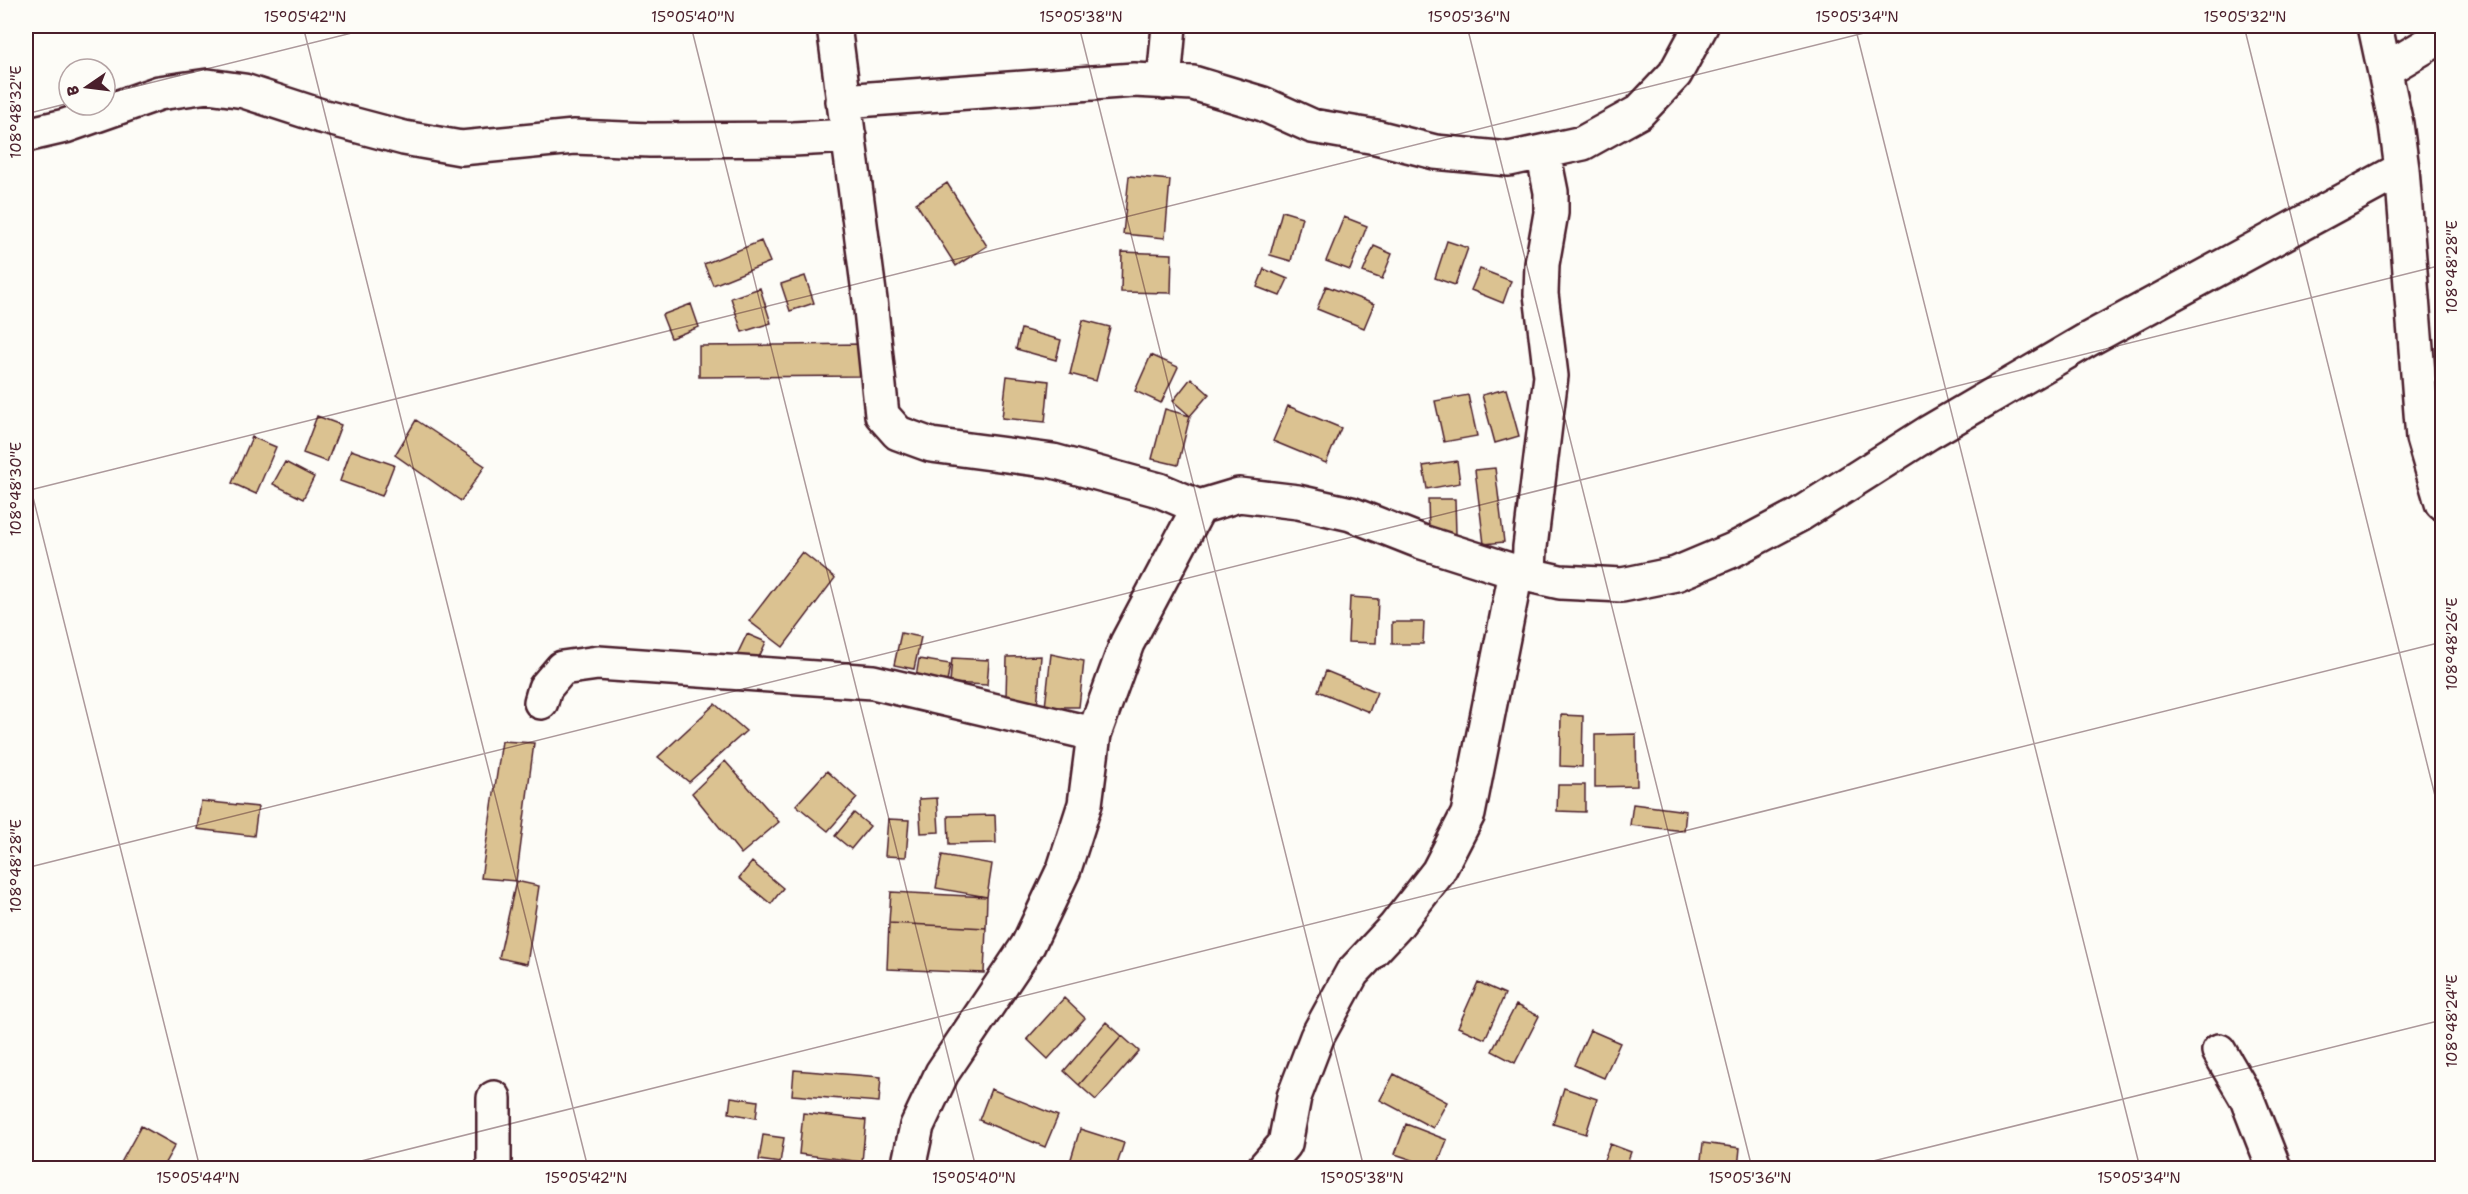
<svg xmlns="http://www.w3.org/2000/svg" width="2468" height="1194" font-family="'Shantell Sans',sans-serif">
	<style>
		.building { fill: #dbc291; stroke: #4a1f2b; stroke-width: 1.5 }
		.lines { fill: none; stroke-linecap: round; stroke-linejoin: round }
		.minor-casing { stroke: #4a1f2b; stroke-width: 38 }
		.minor { stroke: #fdfcf7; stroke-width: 33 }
		.ticks { fill: none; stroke: #4a1f2b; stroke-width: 1.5; stroke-opacity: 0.45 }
		.neatline { fill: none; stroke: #4a1f2b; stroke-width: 2 }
		.ticks-label { font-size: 15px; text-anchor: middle; fill: #4a1f2b }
	</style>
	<rect width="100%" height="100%" fill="#fdfcf7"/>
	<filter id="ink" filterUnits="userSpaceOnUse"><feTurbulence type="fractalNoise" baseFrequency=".0167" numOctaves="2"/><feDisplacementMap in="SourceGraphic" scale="12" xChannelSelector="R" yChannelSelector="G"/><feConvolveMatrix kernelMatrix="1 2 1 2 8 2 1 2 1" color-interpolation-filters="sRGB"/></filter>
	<g filter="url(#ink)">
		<!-- building -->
		<path class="building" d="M1129,176l41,4 -5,58 -42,-4z
			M947,183l40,63 -31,20 -40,-63z
			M1282,211l20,6 -11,44 -21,-6z
			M1344,217l23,9 -17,44 -24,-9z
			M761,241l9,21 -57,23 -9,-21z
			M1447,241l21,7 -13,37 -20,-7z
			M1374,246l18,8 -10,25 -19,-7z
			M1122,252l50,2 -1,39 -50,-1z
			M1264,269l24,10 -8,17 -23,-9z
			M1480,269l31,12 -8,22 -32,-13z
			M805,276l9,27 -24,8 -9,-27z
			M1326,286l48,18 -10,24 -47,-19z
			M760,288l11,35 -29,9 -11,-34z
			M691,304l8,23 -28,11 -9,-23z
			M1083,320l27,7 -14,54 -26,-7z
			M1021,329l40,11 -5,20 -40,-11z
			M864,344v32l-165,1v-31z
			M1151,355l27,12 -17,36 -26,-12z
			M1007,376l42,5 -4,41 -43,-4z
			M1191,378l18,16 -19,22 -17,-15z
			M1506,389l13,47 -24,7 -13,-48z
			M1468,395l9,41 -33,6 -9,-41z
			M1288,406l53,22 -15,35 -53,-22z
			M1165,409l25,7 -12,49 -26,-6z
			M317,416l24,9 -14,37 -24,-9z
			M416,420l69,46 -24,35 -66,-46z
			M252,437l24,10 -20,47 -24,-11z
			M351,450l43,15 -12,31 -42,-15z
			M1457,461l3,22 -33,6 -4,-23z
			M285,462l29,15 -11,22 -30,-15z
			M1495,468l9,74 -20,2 -9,-74z
			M1428,499h27l1,35h-27z
			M802,552l33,26 -52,69 -34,-26z
			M1350,597l28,2 -2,44 -28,-1z
			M1392,622h32l-1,22h-31z
			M901,633l20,4 -7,32 -20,-4z
			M747,634l19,8 -10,22 -19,-9z
			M1051,654l33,7 -5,46h-34z
			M1041,656l-4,53 -31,-12 1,-40z
			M952,658l37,2 -2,25 -37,-2z
			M919,659l31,5 -3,18 -31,-5z
			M1326,671l51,21 -8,20 -51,-21z
			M715,704l31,27 -57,51 -31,-25z
			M1561,715l22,1 -1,51 -22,-1z
			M1636,734l1,52 -42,1v-52z
			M502,741l32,2 -18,138 -35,-3z
			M725,761l54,61 -38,32 -49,-61z
			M827,771l30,27 -29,33 -32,-26z
			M1558,785h27v27l-28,-1z
			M937,798l2,34 -18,1 -2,-34z
			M201,801l57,6 -4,29 -57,-7z
			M1633,804l53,7 -2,20 -54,-6z
			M854,813l16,13 -19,23 -16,-13z
			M995,815l1,28 -47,1 -1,-28z
			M888,819l21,1 -3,37 -21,-1z
			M942,855l50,9 -5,33 -51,-9z
			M752,862l31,26 -12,16 -32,-26z
			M516,881l23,5 -12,78 -28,-6z
			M891,892l96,5 -1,31 -97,-5z
			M889,923l97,5 -2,45 -97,-4z
			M1478,982l27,12 -20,45 -27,-12z
			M1064,998l21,20 -37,41 -21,-20z
			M1516,1005l23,11 -24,47 -23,-12z
			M1106,1022l16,14 -43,49 -15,-14z
			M1590,1030l30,13 -16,35 -30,-13z
			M1122,1036l17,15 -43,49 -17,-15z
			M794,1070l87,7 -2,25 -87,-7z
			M1394,1074l53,28 -14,26 -53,-28z
			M1564,1088l33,11 -11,35 -33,-10z
			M991,1089l67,27 -13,31 -66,-27z
			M731,1097l27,4 -2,17 -27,-5z
			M803,1113l63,7 -4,42 -63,-8z
			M1406,1124l41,16 -11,28 -41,-14z
			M141,1126l34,19 -13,23h-44z
			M1080,1129l44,14 -8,25h-25l-21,-6z
			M763,1135l21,3 -4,25 -21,-3z
			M1703,1143l37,5 -2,20h-38z
			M1610,1144l21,8 -6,16h-24z"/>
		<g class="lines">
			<defs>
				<path id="minor" d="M834,26l36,274 12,115 16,18 33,12 122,16 106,29 40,17
					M2375,26l21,98 6,45 21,269 19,65
					M2385,70l57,-34
					M1164,82l5,-56
					M843,101l291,-21 59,3 70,21 49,22 64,11 59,15 74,7 74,-16 56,-31 36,-38 26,-48
					M26,135l39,-9 94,-33 49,-7 36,5 77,25 83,22 57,10 113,-11 76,3 143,-1 56,-3
					M1529,575l1,-28 21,-171 -10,-82 1,-30 9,-51v-21l-8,-40
					M541,702l4,-14 17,-20 36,-5 275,19 221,52
					M2219,1051l28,48 27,69
					M494,1168v-70
					M908,1168l9,-42 25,-53 86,-128 36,-76 21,-65 9,-70 33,-91 72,-136 40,-12 59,7 53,12 71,28 94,30 44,10 62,3 54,-11 57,-24 66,-35 129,-82 159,-93 315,-171
					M1264,1168l21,-24 9,-47 23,-60 35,-64 43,-46 43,-55 30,-58 48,-242"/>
			</defs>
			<!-- minor casing -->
			<use href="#minor" class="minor-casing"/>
			<!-- minor -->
			<use href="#minor" class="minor"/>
		</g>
	</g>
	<!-- ticks -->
	<path class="ticks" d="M303,26l285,1142M691,26l285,1142M1079,26l285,1142M1467,26l285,1142M1855,26l285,1142M2244,26l198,798M105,94l275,-68M26,114l43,-11M26,469l174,699M26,491l1866,-465M26,868l2416,-603M333,1168l2109,-526M1845,1168l597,-148"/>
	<!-- margin -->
	<rect width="2468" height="1194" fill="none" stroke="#fdfcf7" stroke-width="66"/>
	<!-- north arrow -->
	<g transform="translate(87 87) rotate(256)"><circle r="28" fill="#fdfcf7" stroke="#b5a4a5" stroke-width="1.5"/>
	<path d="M0-4.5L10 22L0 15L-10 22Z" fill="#4a1f2b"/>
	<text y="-9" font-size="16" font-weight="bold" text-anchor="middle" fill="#4a1f2b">B</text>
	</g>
	<rect x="33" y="33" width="2402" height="1128" class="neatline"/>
	<g class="ticks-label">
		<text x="305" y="22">15°05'42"N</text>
		<text x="693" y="22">15°05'40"N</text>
		<text x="1081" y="22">15°05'38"N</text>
		<text x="1469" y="22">15°05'36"N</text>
		<text x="1857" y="22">15°05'34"N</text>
		<text x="2245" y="22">15°05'32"N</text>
		<text transform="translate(16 112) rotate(-90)" y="5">108°48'32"E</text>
		<text transform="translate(2452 267) rotate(-90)" y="5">108°48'28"E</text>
		<text transform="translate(16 489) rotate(-90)" y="5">108°48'30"E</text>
		<text transform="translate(2452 644) rotate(-90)" y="5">108°48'26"E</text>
		<text transform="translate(16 866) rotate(-90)" y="5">108°48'28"E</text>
		<text transform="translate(2452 1021) rotate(-90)" y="5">108°48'24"E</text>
		<text x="198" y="1183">15°05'44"N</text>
		<text x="586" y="1183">15°05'42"N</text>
		<text x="974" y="1183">15°05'40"N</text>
		<text x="1362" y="1183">15°05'38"N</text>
		<text x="1750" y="1183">15°05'36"N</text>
		<text x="2139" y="1183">15°05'34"N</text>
	</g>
</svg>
